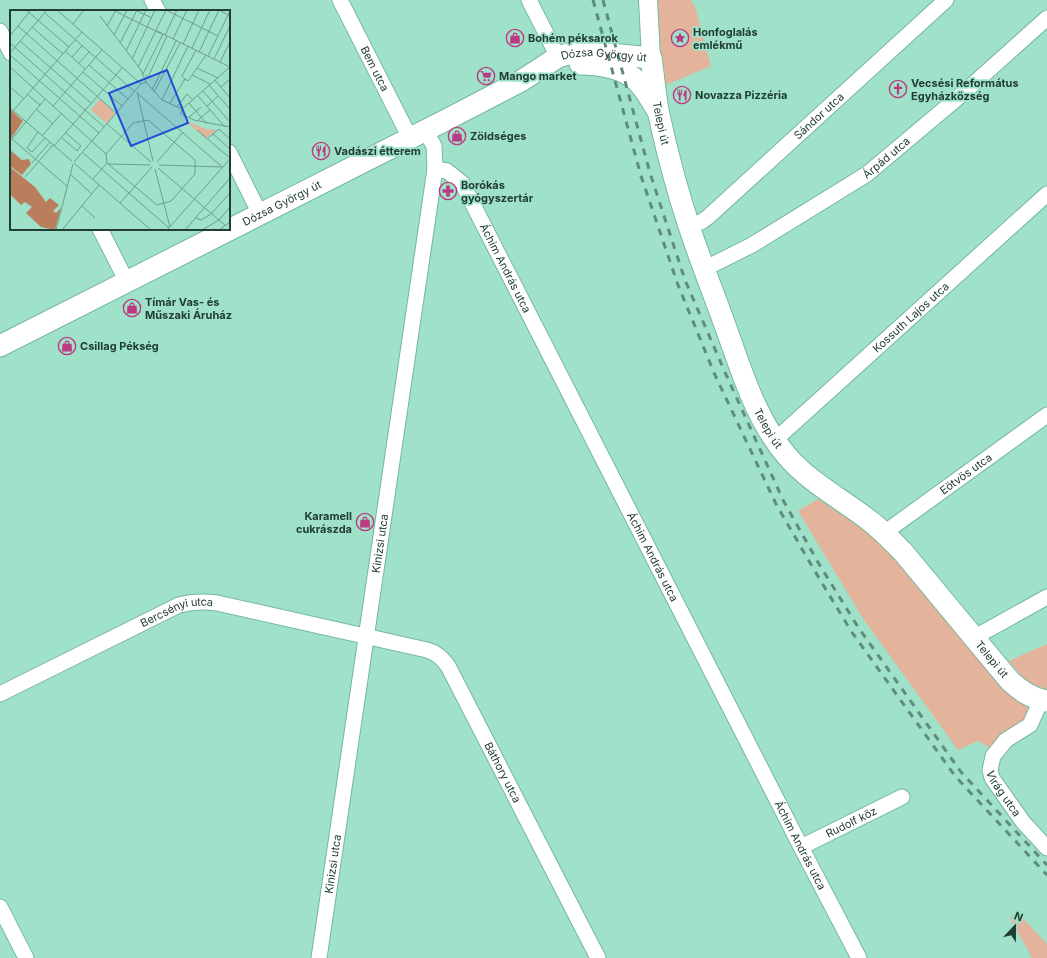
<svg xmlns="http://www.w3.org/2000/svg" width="1047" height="958" font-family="Inter,sans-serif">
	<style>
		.green { fill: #e3b49b }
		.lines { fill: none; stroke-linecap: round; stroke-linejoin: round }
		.minor-casing { stroke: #76b79f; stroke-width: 17 }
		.tertiary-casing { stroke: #76b79f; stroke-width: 20 }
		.secondary-casing { stroke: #76b79f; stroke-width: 23 }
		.minor { stroke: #fff; stroke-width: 15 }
		.tertiary { stroke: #fff; stroke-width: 18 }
		.secondary { stroke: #fff; stroke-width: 21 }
		.rail { stroke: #5f8d7d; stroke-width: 3; stroke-dasharray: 7 7; stroke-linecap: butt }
		.labels { text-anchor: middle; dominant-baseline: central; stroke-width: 3.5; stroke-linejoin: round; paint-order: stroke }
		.poi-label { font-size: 11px; font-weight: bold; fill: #223d34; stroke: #9fe1c9; text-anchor: start }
		.street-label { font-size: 11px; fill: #223d34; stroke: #9fe1c9 }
		.inset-road { fill: none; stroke: #6d9f8d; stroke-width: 1 }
		.view { fill: #1d4ed8; fill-opacity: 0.15; stroke: #1d4ed8; stroke-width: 2 }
		.inset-edge { fill: none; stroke: #223d34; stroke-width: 2 }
	</style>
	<rect width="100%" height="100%" fill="#9fe1c9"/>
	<!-- green -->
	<path class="green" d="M654,0h36l5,6 16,60 -43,18 -7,2z
		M818,499l68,46 156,166 -49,39 -15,-9 -20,9 -94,-130 -66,-109z
		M1047,644v45l-20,-6 -18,-22z
		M1018,913l29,31v14h-15l-22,-40z"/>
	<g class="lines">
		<defs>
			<g id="minor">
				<path d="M152,0l6,11"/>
				<path id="s1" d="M340,0l70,138"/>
				<path d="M529,0l29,57"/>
				<path d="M0,31l11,22"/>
				<path d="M229,152l31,62"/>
				<path id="s2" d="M435,169l12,2 15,12 339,664 58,111"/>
				<path id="s3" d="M689,225l12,-3 7,-5 238,-217"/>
				<path d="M100,229l27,53"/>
				<path id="s4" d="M704,269l48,-24 115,-71 94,-79 86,-77"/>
				<path id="s5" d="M775,440l272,-246"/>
				<path id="s6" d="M884,533l163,-118"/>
				<path d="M975,637l72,-40"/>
				<path id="s7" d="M0,694l179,-89c14,-4 24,-4 38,-2l210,47c10,3 15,8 21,16l150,292"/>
				<path id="s8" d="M1041,700l-11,25 -24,15 -13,16 -3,14 2,8 31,44 24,26"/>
				<path id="s9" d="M801,847l101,-50"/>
				<path d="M0,907l26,51"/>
				<path id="s10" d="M319,958l116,-789 -1,-23 -9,-16"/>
			</g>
			<path id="tertiary" d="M648,0l3,58"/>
			<g id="secondary">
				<path id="s11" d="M651,58c3,19 4,38 8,57 8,37 18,75 30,111 11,34 25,68 37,102 16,44 30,92 61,128 23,27 55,43 83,65 12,9 22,20 33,31l107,129c11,10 22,18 37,20"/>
				<path d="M580,64c18,0 44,4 57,17 8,8 14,19 20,29"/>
				<path id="s12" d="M0,346l442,-224 79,-41 37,-24 10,-3 22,-2 61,6"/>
			</g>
		</defs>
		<!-- minor casing -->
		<use href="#minor" class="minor-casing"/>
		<!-- tertiary casing -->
		<use href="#tertiary" class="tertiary-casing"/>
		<!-- secondary casing -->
		<use href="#secondary" class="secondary-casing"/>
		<!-- minor -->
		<use href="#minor" class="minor"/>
		<!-- tertiary -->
		<use href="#tertiary" class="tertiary"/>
		<!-- secondary -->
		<use href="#secondary" class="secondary"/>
		<!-- rail -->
		<path class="rail" d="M593,0l48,176 37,109 37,90 61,129 37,64 38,63 104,145 92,99
			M603,0l47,173 35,107 39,90 59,130 36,64 39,63 103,145 86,93"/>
	</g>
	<!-- icons -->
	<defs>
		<symbol id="shop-ring" viewBox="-11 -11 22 22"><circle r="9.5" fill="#9fe1c9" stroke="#bb3a83" stroke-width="1.5"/><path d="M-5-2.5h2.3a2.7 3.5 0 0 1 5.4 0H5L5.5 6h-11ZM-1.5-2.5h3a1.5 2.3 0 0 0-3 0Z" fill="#bb3a83"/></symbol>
		<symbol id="sight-ring" viewBox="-11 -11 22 22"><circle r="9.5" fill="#9fe1c9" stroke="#bb3a83" stroke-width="1.5"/><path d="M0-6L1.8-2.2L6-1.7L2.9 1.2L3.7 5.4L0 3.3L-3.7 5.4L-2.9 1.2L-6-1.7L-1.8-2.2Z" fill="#bb3a83"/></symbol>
		<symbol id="supermarket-ring" viewBox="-11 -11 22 22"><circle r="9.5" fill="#9fe1c9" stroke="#bb3a83" stroke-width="1.5"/><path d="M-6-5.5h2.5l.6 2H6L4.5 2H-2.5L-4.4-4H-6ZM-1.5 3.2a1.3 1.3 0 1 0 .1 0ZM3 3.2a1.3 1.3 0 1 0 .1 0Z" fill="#bb3a83"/></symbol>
		<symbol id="church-ring" viewBox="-11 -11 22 22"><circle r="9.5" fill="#9fe1c9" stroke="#bb3a83" stroke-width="1.5"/><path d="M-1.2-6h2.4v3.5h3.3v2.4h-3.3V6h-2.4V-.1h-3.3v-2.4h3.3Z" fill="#bb3a83"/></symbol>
		<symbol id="restaurant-ring" viewBox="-11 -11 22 22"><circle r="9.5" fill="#9fe1c9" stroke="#bb3a83" stroke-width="1.5"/><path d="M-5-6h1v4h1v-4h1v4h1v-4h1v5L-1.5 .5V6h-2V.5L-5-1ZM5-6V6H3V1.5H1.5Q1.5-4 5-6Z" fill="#bb3a83"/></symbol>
		<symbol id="pharmacy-ring" viewBox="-11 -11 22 22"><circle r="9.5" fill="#9fe1c9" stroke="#bb3a83" stroke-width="1.5"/><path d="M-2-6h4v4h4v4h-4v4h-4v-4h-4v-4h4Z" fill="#bb3a83"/></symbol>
	</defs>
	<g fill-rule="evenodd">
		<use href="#shop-ring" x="505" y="28" width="20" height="20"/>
		<use href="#sight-ring" x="670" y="28" width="20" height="20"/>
		<use href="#supermarket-ring" x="476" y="66" width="20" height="20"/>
		<use href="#church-ring" x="888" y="79" width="20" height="20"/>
		<use href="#restaurant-ring" x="672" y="85" width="20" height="20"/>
		<use href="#shop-ring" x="447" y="126" width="20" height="20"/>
		<use href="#restaurant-ring" x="311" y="141" width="20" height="20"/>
		<use href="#pharmacy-ring" x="438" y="181" width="20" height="20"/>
		<use href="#shop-ring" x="122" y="298" width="20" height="20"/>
		<use href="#shop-ring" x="57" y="336" width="20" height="20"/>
		<use href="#shop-ring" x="355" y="512" width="20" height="20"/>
	</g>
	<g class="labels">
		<!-- poi labels -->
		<g class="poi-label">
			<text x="693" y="32">Honfoglalás<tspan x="693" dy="13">emlékmű</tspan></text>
			<text x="528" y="38">Bohém péksarok</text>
			<text x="499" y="76">Mango market</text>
			<text x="911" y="83">Vecsési Református<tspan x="911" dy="13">Egyházközség</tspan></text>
			<text x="695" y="95">Novazza Pizzéria</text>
			<text x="470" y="136">Zöldséges</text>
			<text x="334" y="151">Vadászi étterem</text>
			<text x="461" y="185">Borókás<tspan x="461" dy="13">gyógyszertár</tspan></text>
			<text x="145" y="302">Tímár Vas- és<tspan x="145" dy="13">Műszaki Áruház</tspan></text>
			<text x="80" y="346">Csillag Pékség</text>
			<text x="352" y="516" text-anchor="end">Karamell<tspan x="352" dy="13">cukrászda</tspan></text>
		</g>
		<!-- street labels -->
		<g class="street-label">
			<text stroke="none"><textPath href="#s12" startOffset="675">Dózsa György út</textPath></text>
			<text stroke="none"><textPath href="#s1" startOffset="77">Bem utca</textPath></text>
			<text stroke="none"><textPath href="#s3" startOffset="171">Sándor utca</textPath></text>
			<text stroke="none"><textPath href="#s11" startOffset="66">Telepi út</textPath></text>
			<text stroke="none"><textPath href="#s4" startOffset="214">Árpád utca</textPath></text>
			<text stroke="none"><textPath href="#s12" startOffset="316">Dózsa György út</textPath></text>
			<text stroke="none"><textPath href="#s2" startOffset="127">Áchim András utca</textPath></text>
			<text stroke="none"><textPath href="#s5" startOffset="183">Kossuth Lajos utca</textPath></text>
			<text stroke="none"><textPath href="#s11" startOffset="390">Telepi út</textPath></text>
			<text stroke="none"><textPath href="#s6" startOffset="101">Eötvös utca</textPath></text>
			<text stroke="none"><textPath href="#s10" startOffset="419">Kinizsi utca</textPath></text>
			<text stroke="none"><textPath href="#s2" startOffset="451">Áchim András utca</textPath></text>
			<text stroke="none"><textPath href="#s7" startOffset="196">Bercsényi utca</textPath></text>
			<text stroke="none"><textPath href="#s11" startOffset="714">Telepi út</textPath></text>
			<text stroke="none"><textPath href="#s7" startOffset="600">Báthory utca</textPath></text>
			<text stroke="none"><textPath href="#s8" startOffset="118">Virág utca</textPath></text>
			<text stroke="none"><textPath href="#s9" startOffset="56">Rudolf köz</textPath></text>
			<text stroke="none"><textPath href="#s2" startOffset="775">Áchim András utca</textPath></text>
			<text stroke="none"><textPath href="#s10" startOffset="95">Kinizsi utca</textPath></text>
		</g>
	</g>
	<!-- overview -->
	<g transform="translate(10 10)">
		<rect width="220" height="220" fill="#9fe1c9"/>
		<path d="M90,89l15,14 -9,10 -15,-13zM175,111l21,8 11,1 -11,8z" fill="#e3b49b"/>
		<path d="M0,99l13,12 -13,19zM0,140l12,10 7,-1 2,5 -9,11 -12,-9zM0,157l25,20 11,15 4,-4 9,7 -6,6 3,2 5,-5 -6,22 -14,-3 -15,-14 6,-6 -7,-5 -4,3 -11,-11z" fill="#bb7e5d"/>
		<path class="inset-road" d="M16,0l43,37M47,0l84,74M103,0l26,13 23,11h1l-6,-3M125,0l17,8M156,0l52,26M209,0l11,6M35,3l90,79M90,6l41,54 5,12M63,14l11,-14M8,16l98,87M97,16l9,-16M22,17l31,27M104,25l13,-25M155,25l12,-25M0,26l21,-26M163,29l14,-29M10,31l71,62M0,33l94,84M110,33l17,-33M173,34l16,-34M182,38l18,-38M55,41l20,18M116,41l20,-41M189,42l20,-42M0,43l37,-43M0,45l89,78M198,46l22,-45M62,47l10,-11M122,49l23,-49M204,49l16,-33M210,52l10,-20M69,53l10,-11M79,55l39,34M0,57l96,87M128,57l28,-57M187,58l21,10M73,62l39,34M133,64l20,-40 67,33M135,65l3,2 19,-41M182,65l18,9M175,69l-3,-3 14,-26M205,70l15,18M136,72l16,18 20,9 48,-42M199,75l21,24M0,77l14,12M211,77l9,-8M142,80l24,-49M193,81l27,31M127,82l16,69M144,82l26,-49M127,83l84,73M18,85l12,10M188,86l27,31M152,90l26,-54M160,93l15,-24 3,2 18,-26M179,93l18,21M43,96l49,-56M197,96l11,-10M167,97l10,-13 6,6M0,98l62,53M26,99l17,15M172,99l-1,5 13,6 36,7M3,101l69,-79M178,108l13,-11M138,110l47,40v14l-24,27 -14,4 -50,-42 -1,-9 27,-31zM187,111l13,-11M97,114l44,38M187,120l33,28M28,122l-11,16 5,4 13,-14M55,122l16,14 -2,2M203,124l17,15M32,126l19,-22M51,127l16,14 2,-3M198,128l11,-9 11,10M2,129l55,47M0,131l35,-42M44,136l68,-78M72,142l87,76M64,152l67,-78 5,-2M147,152l26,-30M22,153l18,-21M64,153l77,67M99,154l41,1M149,155l64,2M148,158l68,58M145,159l15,58M60,164l22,20M15,167l28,-32M83,169l14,-16M110,193l32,-36M72,196l13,12M186,208l5,2 10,-6 19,-21M46,220l17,-66M52,220l37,-45M157,220l63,-71M175,220l45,-52M192,220l17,-10 11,-13M209,220l11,-8"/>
		<path class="view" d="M157,60l21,53 -57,23 -22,-53z"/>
		<rect width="220" height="220" class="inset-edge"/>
	</g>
	<!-- north arrow -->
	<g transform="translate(1015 926) rotate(22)" stroke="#9fe1c9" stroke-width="3" paint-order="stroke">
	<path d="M0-3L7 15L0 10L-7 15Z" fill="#223d34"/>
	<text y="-6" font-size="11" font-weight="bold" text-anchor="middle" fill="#223d34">N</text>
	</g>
</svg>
